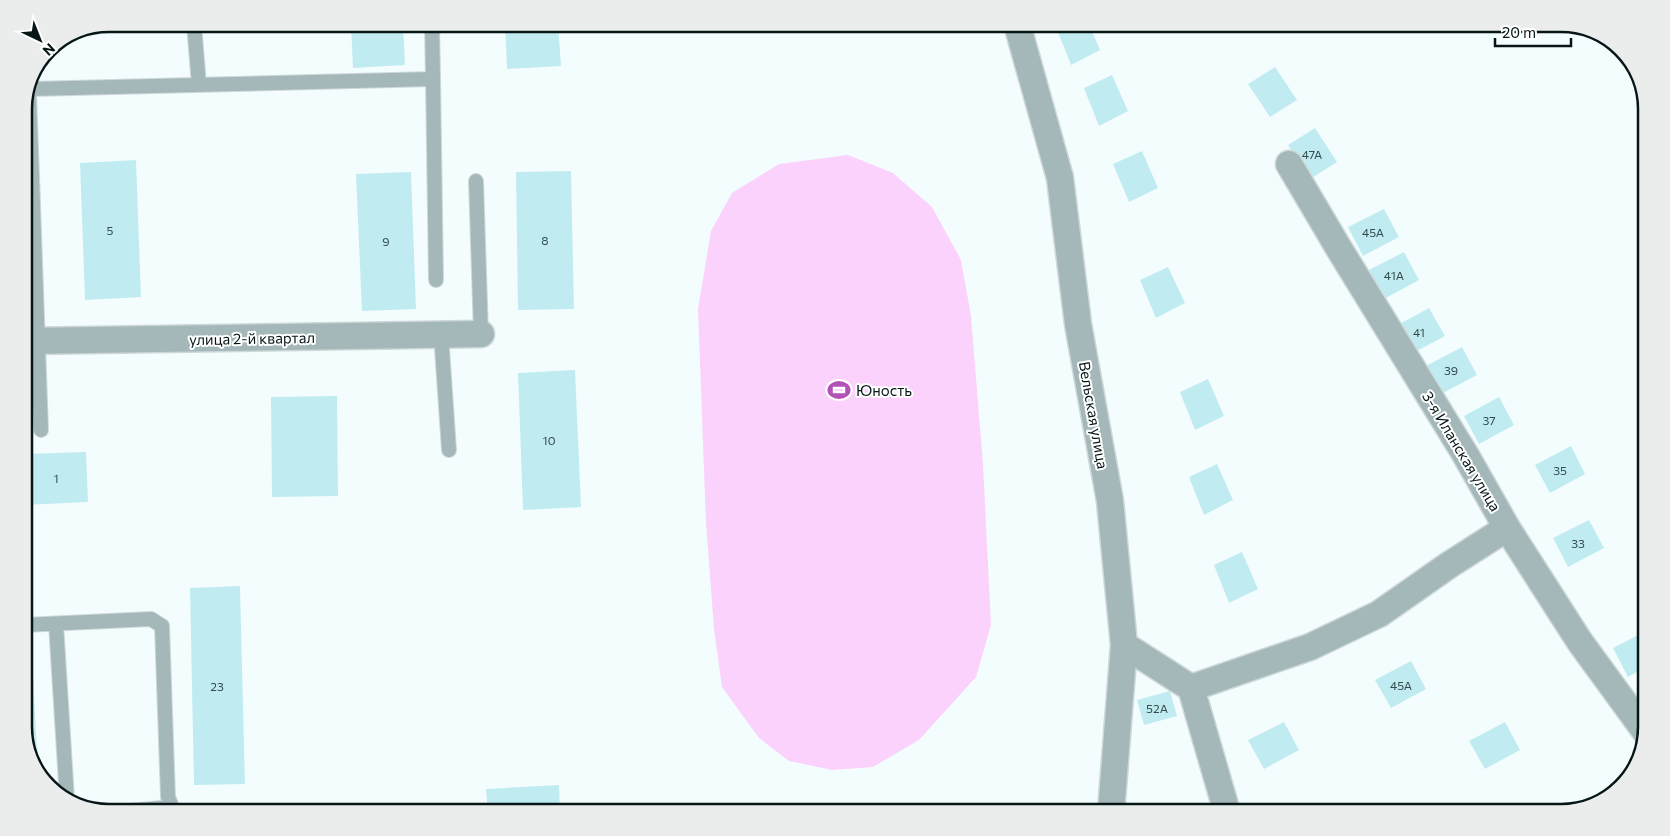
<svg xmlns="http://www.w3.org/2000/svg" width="1670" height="836" font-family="Commissioner,sans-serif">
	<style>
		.green { fill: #fbd2fc }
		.building { fill: #c0ecf1 }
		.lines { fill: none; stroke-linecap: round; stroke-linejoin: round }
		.service-casing { stroke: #ced8d9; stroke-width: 16 }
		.minor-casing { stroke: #ced8d9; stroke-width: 29 }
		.service { stroke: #a4b7b9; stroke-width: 14 }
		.minor { stroke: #a4b7b9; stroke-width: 26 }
		.labels { text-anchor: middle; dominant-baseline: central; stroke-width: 4; stroke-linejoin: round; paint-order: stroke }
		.number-label { font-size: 12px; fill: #344c4e }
		.street-label { font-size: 15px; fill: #061617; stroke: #fff }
		.poi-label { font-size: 15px; fill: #061617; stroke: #fff; text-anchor: start }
		.rim { fill: none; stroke: #061617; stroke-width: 2.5 }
	</style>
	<rect width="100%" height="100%" fill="#f4fdfe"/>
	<!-- green -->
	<path class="green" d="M848,155l45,18 39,34 29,53 10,56 12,148 8,161 -15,52 -57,63 -46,27 -41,3 -43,-9 -30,-23 -37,-51 -8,-58 -8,-106 -8,-214 13,-78 21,-38 47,-29z"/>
	<!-- building -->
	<path class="building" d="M351,24h52l2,41 -52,3z
		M505,24h53l3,42 -54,3z
		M1063,24h26l11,26 -29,15 -15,-38z
		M1275,67l22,33 -27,17 -22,-33z
		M1112,75l16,36 -29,15 -15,-38z
		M1315,128l22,34 -27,17 -22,-34z
		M1142,151l16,37 -29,14 -16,-38z
		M136,160l5,137 -56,3 -5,-137z
		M571,171l3,138 -56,1 -2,-138z
		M411,172l5,137 -54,2 -6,-137z
		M1384,209l15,28 -36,19 -15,-29z
		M1404,252l15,28 -35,19 -15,-29z
		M1168,267l17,36 -29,15 -16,-38z
		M1429,308l16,28 -36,19 -15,-28z
		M1462,347l15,28 -36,19 -15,-28z
		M575,370l6,137 -58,3 -5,-137z
		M1208,379l16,37 -29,14 -15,-38z
		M337,396l1,100 -66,1 -1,-100z
		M1499,397l15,28 -35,19 -15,-28z
		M1571,446l14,28 -35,19 -15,-28z
		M86,452l2,50 -64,3v-51z
		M1217,464l16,36 -29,15 -15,-38z
		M1589,520l15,28 -36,19 -15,-29z
		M1242,552l16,37 -29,14 -15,-38z
		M240,586l5,198 -51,1 -4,-197z
		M1646,631v36l-18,10 -15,-29z
		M24,635h7l7,138 -14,-41z
		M1411,661l15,28 -35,19 -16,-28z
		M1170,691l7,25 -33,9 -7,-25z
		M1284,722l15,28 -35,19 -16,-29z
		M1505,722l15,28 -35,19 -16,-28z
		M559,785l1,27h-72l-2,-23z"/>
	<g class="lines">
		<defs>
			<path id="service" d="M194,24l5,61
				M433,79l3,201
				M31,89l402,-10 -1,-55
				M29,93l12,337
				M476,181l5,153
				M441,334l8,116
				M56,624l11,175
				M24,625l127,-6 11,7 6,171 4,10 5,5
				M118,812l54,-5"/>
			<path id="minor" d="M1017,24l43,154 18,146 32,177 14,144 -13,167
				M1289,164l49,83 127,207 42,74 73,114 65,89
				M24,341l457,-7
				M1124,645l67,43 36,124
				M1191,688l119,-41 69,-33 70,-49 58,-37"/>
		</defs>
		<!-- service casing -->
		<use href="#service" class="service-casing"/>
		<!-- minor casing -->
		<use href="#minor" class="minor-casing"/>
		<!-- service -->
		<use href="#service" class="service"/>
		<!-- minor -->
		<use href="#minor" class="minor"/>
	</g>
	<!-- icons -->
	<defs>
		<symbol id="stadium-bare" viewBox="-9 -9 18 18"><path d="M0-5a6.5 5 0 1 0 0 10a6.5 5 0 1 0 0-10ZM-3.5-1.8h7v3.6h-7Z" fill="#b351b8" stroke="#fff" stroke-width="2.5" paint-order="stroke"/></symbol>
	</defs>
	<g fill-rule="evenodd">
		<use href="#stadium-bare" x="823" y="374" width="32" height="32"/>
	</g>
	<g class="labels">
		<!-- number labels -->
		<g class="number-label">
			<text x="1312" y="154">47А</text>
			<text x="110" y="230">5</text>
			<text x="1373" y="232">45А</text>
			<text x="545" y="240">8</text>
			<text x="386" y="241">9</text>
			<text x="1394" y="275">41А</text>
			<text x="1419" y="332">41</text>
			<text x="1451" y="370">39</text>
			<text x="1489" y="420">37</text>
			<text x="549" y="440">10</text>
			<text x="1560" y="470">35</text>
			<text x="56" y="478">1</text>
			<text x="1578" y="543">33</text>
			<text x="1401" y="685">45А</text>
			<text x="217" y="686">23</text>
			<text x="1157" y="708">52А</text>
		</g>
		<!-- street labels -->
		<g class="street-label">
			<text transform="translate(252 338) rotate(-1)">улица 2-й квартал</text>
			<text transform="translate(1094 415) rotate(80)">Вельская улица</text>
			<text transform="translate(1462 451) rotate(59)">3-я Иланская улица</text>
		</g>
		<!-- poi labels -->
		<g class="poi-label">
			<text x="856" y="390">Юность</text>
		</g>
	</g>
	<!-- crop -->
	<path d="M0 0H1670V836H0ZM109 32H1561A77 77 0 0 1 1638 109V727A77 77 0 0 1 1561 804H109A77 77 0 0 1 32 727V109A77 77 0 0 1 109 32Z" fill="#ebecec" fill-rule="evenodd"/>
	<path class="rim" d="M109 32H1561A77 77 0 0 1 1638 109V727A77 77 0 0 1 1561 804H109A77 77 0 0 1 32 727V109A77 77 0 0 1 109 32Z"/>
	<!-- north arrow -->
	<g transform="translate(40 40) rotate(137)" stroke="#ffffff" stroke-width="4" paint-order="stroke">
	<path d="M0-4L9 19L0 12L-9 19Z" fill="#061617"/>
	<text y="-8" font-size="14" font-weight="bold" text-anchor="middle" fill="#061617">N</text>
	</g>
	<!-- scale -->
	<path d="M1495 38v8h76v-8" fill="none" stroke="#061617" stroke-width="2.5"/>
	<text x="1502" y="38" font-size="15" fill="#061617" stroke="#ffffff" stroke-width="4" paint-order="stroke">20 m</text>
</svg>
